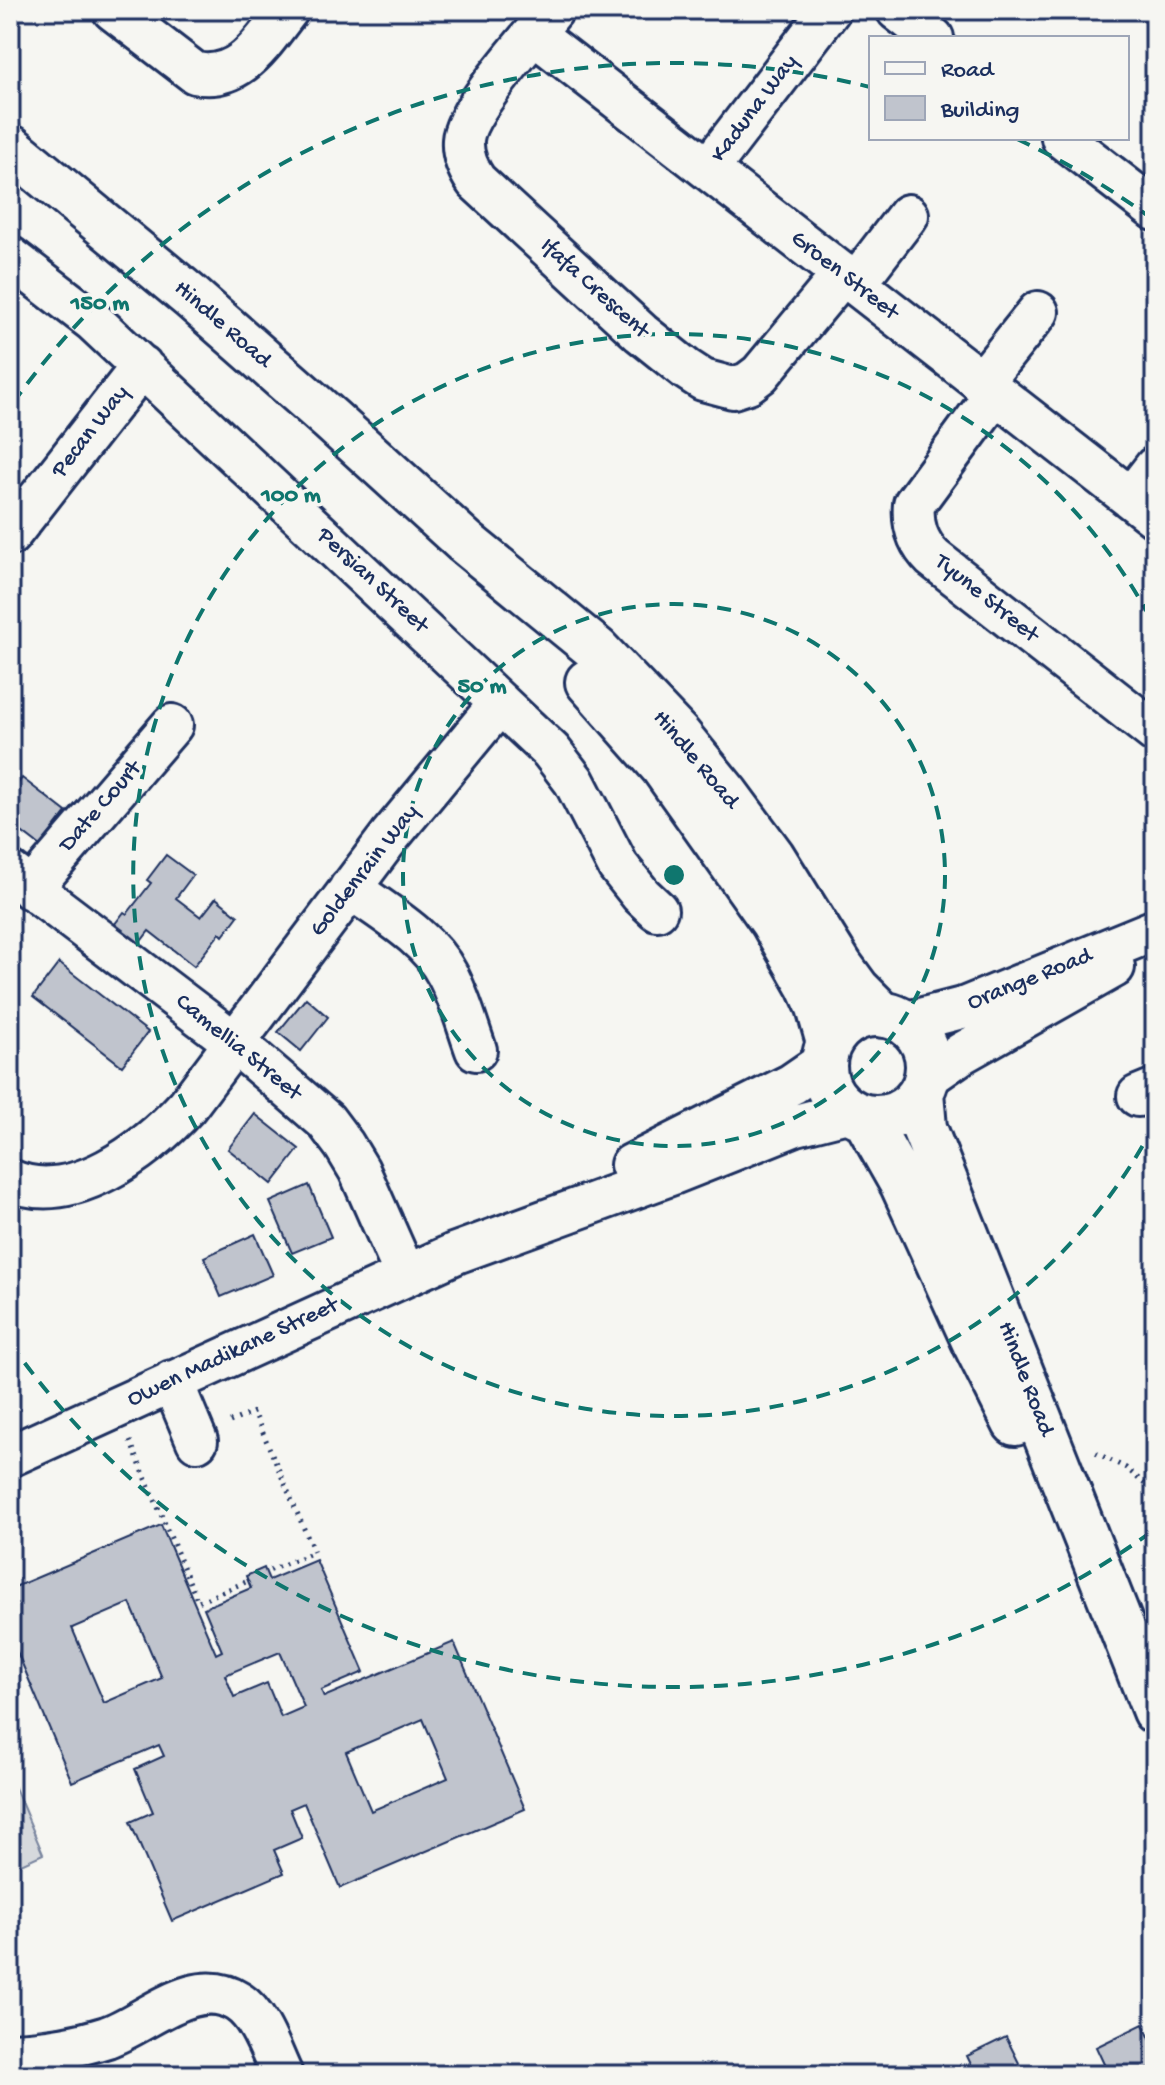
<svg xmlns="http://www.w3.org/2000/svg" width="1165" height="2085" font-family="'Gochi Hand',sans-serif">
	<style>
		.green { fill: #d6d9dd; stroke: #78849e; stroke-width: 2 }
		.building { fill: #c0c4cd; stroke: #1b2f5e; stroke-width: 2; fill-rule: evenodd }
		.lines { fill: none; stroke-linecap: round; stroke-linejoin: round }
		.minor-casing { stroke: #1b2f5e; stroke-width: 46 }
		.major-casing { stroke: #1b2f5e; stroke-width: 50 }
		.path { stroke: #1b2f5e; stroke-width: 5; stroke-dasharray: 2 6; stroke-linecap: butt }
		.minor { stroke: #f6f6f2; stroke-width: 40 }
		.major { stroke: #f6f6f2; stroke-width: 44 }
		.ring { fill: none; stroke: #0f766e; stroke-width: 4; stroke-dasharray: 14 10 }
		.labels { text-anchor: middle; dominant-baseline: central; stroke-width: 7; stroke-linejoin: round; paint-order: stroke }
		.street-label { font-size: 24px; fill: #1b2f5e; stroke: #f6f6f2 }
		.centre { fill: #0f766e; stroke: #f6f6f2; stroke-width: 4 }
		.ring-label { font-size: 24px; text-anchor: middle; font-weight: bold; fill: #0f766e; stroke: #f6f6f2; stroke-width: 7; stroke-linejoin: round; paint-order: stroke }
	</style>
	<rect width="100%" height="100%" fill="#f6f6f2"/>
	<filter id="ink" filterUnits="userSpaceOnUse"><feTurbulence type="fractalNoise" baseFrequency=".0125" numOctaves="2"/><feDisplacementMap in="SourceGraphic" scale="16" xChannelSelector="R" yChannelSelector="G"/><feConvolveMatrix kernelMatrix="1 2 1 2 8 2 1 2 1" color-interpolation-filters="sRGB"/></filter>
	<g filter="url(#ink)">
		<!-- green -->
		<path class="green" d="M10,1776l33,78 -33,15z"/>
		<!-- building -->
		<path class="building" d="M22,778l44,34 -26,34 -30,-23v-29z
			M166,855l27,20 -17,23 25,19 15,-19 22,18 -15,20 -3,-3 -26,33 -45,-35 -14,18 -24,-20 13,-17 3,2 24,-31 -4,-3z
			M59,963l89,69 -26,34 -89,-69z
			M306,998l22,19 -27,34 -23,-19z
			M255,1114l44,35 -27,35 -44,-35z
			M309,1185l22,52 -39,16 -22,-51z
			M255,1234l18,41 -52,22 -17,-40z
			M161,1525l55,129 6,-3 -18,-43 47,-20 -5,-12 18,-8 5,12 47,-20 48,112 -43,18 3,7 130,-55 71,167 -185,79 -36,-85 -14,6 12,29 -28,12 10,23 -112,48 -42,-99 23,-10 -18,-43 29,-13 -5,-11 -87,37 -62,-147v-46zM130,1603l32,75 -58,25 -32,-75zM280,1652l24,55 -23,10 -14,-34 -33,14 -9,-22zM423,1719l25,59 -77,33 -25,-59z
			M1143,2024l12,25v18l-17,8h-29l-13,-28z
			M1006,2037l19,38h-49l-9,-19z"/>
		<g class="lines">
			<defs>
				<path id="minor" d="M113,10l82,63c46,9 68,-32 93,-63
					M553,10c-21,27 -88,99 -90,130 -1,15 5,29 13,41l165,152 45,36 17,11 30,8 15,-5 12,-9 83,-100
					M897,10l36,28
					M534,34l621,483
					M1062,138l93,72
					M708,169l122,-159
					M10,257l83,64 458,430 23,30 44,85 23,29 16,15
					M855,284l53,-69
					M981,383l57,-71
					M995,394l-81,110c-2,22 4,39 19,54l222,174
					M1131,498l24,-31
					M10,535l132,-169
					M10,872l224,170 92,79 18,24 15,25 46,104
					M350,888c33,24 78,49 97,86 13,24 20,51 29,76
					M31,889l141,-164
					M904,1023l62,-16 189,-77
					M926,1078l36,-25 152,-86
					M1138,1096l17,-7
					M631,1165l161,-81 32,-22
					M10,1180c62,28 137,-30 177,-74l203,-270 110,-133
					M172,1381l25,60
					M10,1456l446,-203 217,-79 123,-49 55,-14
					M10,2053c32,-1 66,-6 97,-16 40,-14 88,-63 131,-35 22,14 33,50 44,73"/>
				<path id="major" d="M10,147l181,150 140,123 134,122 131,107 83,87 48,59 45,61 69,111 16,22 26,26
					M588,682l75,85 110,155 36,63 10,22 10,36
					M824 1066a52 52 0 1 1 104 0a52 52 0 1 1-104 0Z
					M921,1092l3,36 231,583
					M865,1118l38,67 73,160 39,78"/>
			</defs>
			<!-- minor casing -->
			<use href="#minor" class="minor-casing"/>
			<!-- major casing -->
			<use href="#major" class="major-casing"/>
			<!-- path -->
			<path class="path" d="M230,1422l24,-10 60,140 -48,20
				M130,1441l68,161 50,-21
				M1096,1453l30,15 29,25"/>
			<!-- minor -->
			<use href="#minor" class="minor"/>
			<!-- major -->
			<use href="#major" class="major"/>
		</g>
	</g>
	<!-- distance rings -->
	<g class="ring">
		<circle cx="674" cy="875" r="271"/>
		<path d="M1154 1125A541 541 0 1 1 1154 625"/>
		<path d="M1151 1532A812 812 0 0 1 13 1347M13 403A812 812 0 0 1 870 87M1017 139A812 812 0 0 1 1151 218"/>
	</g>
	<g class="labels">
		<!-- street labels -->
		<g class="street-label">
			<text transform="translate(755 109) rotate(-53)">Kaduna Way</text>
			<text transform="translate(844 276) rotate(38)">Groen Street</text>
			<text transform="translate(594 289) rotate(42)">Ifafa Crescent</text>
			<text transform="translate(222 325) rotate(41)">Hindle Road</text>
			<text transform="translate(91 432) rotate(-52)">Pecan Way</text>
			<text transform="translate(372 581) rotate(43)">Persian Street</text>
			<text transform="translate(986 599) rotate(39)">Tyune Street</text>
			<text transform="translate(695 760) rotate(50)">Hindle Road</text>
			<text transform="translate(101 807) rotate(-49)">Date Court</text>
			<text transform="translate(365 871) rotate(-52)">Goldenrain Way</text>
			<text transform="translate(1030 980) rotate(-22)">Orange Road</text>
			<text transform="translate(238 1048) rotate(39)">Camellia Street</text>
			<text transform="translate(233 1353) rotate(-25)">Owen Madikane Street</text>
			<text transform="translate(1025 1379) rotate(69)">Hindle Road</text>
		</g>
	</g>
	<circle cx="674" cy="875" r="12" class="centre"/>
	<g class="ring-label">
		<text x="100" y="309">150 m</text>
		<text x="291" y="501">100 m</text>
		<text x="482" y="692">50 m</text>
	</g>
	<!-- margin -->
	<rect width="1165" height="2085" fill="none" stroke="#f6f6f2" stroke-width="40"/>
	<rect x="20" y="20" width="1125" height="2045" fill="none" stroke="#1b2f5e" stroke-width="3" filter="url(#ink)"/>
	<!-- legend -->
	<rect x="869" y="36" width="260" height="104" fill="#f6f6f2" stroke="#9ea6b7" stroke-width="2"/>
	<rect x="885" y="62" width="40" height="12" fill="#f6f6f2" stroke="#9ea6b7" stroke-width="2"/>
	<text x="941" y="76" font-size="24" fill="#1b2f5e">Road</text>
	<rect x="885" y="96" width="40" height="24" fill="#c0c4cd" stroke="#9ea6b7" stroke-width="2"/>
	<text x="941" y="116" font-size="24" fill="#1b2f5e">Building</text>
</svg>
